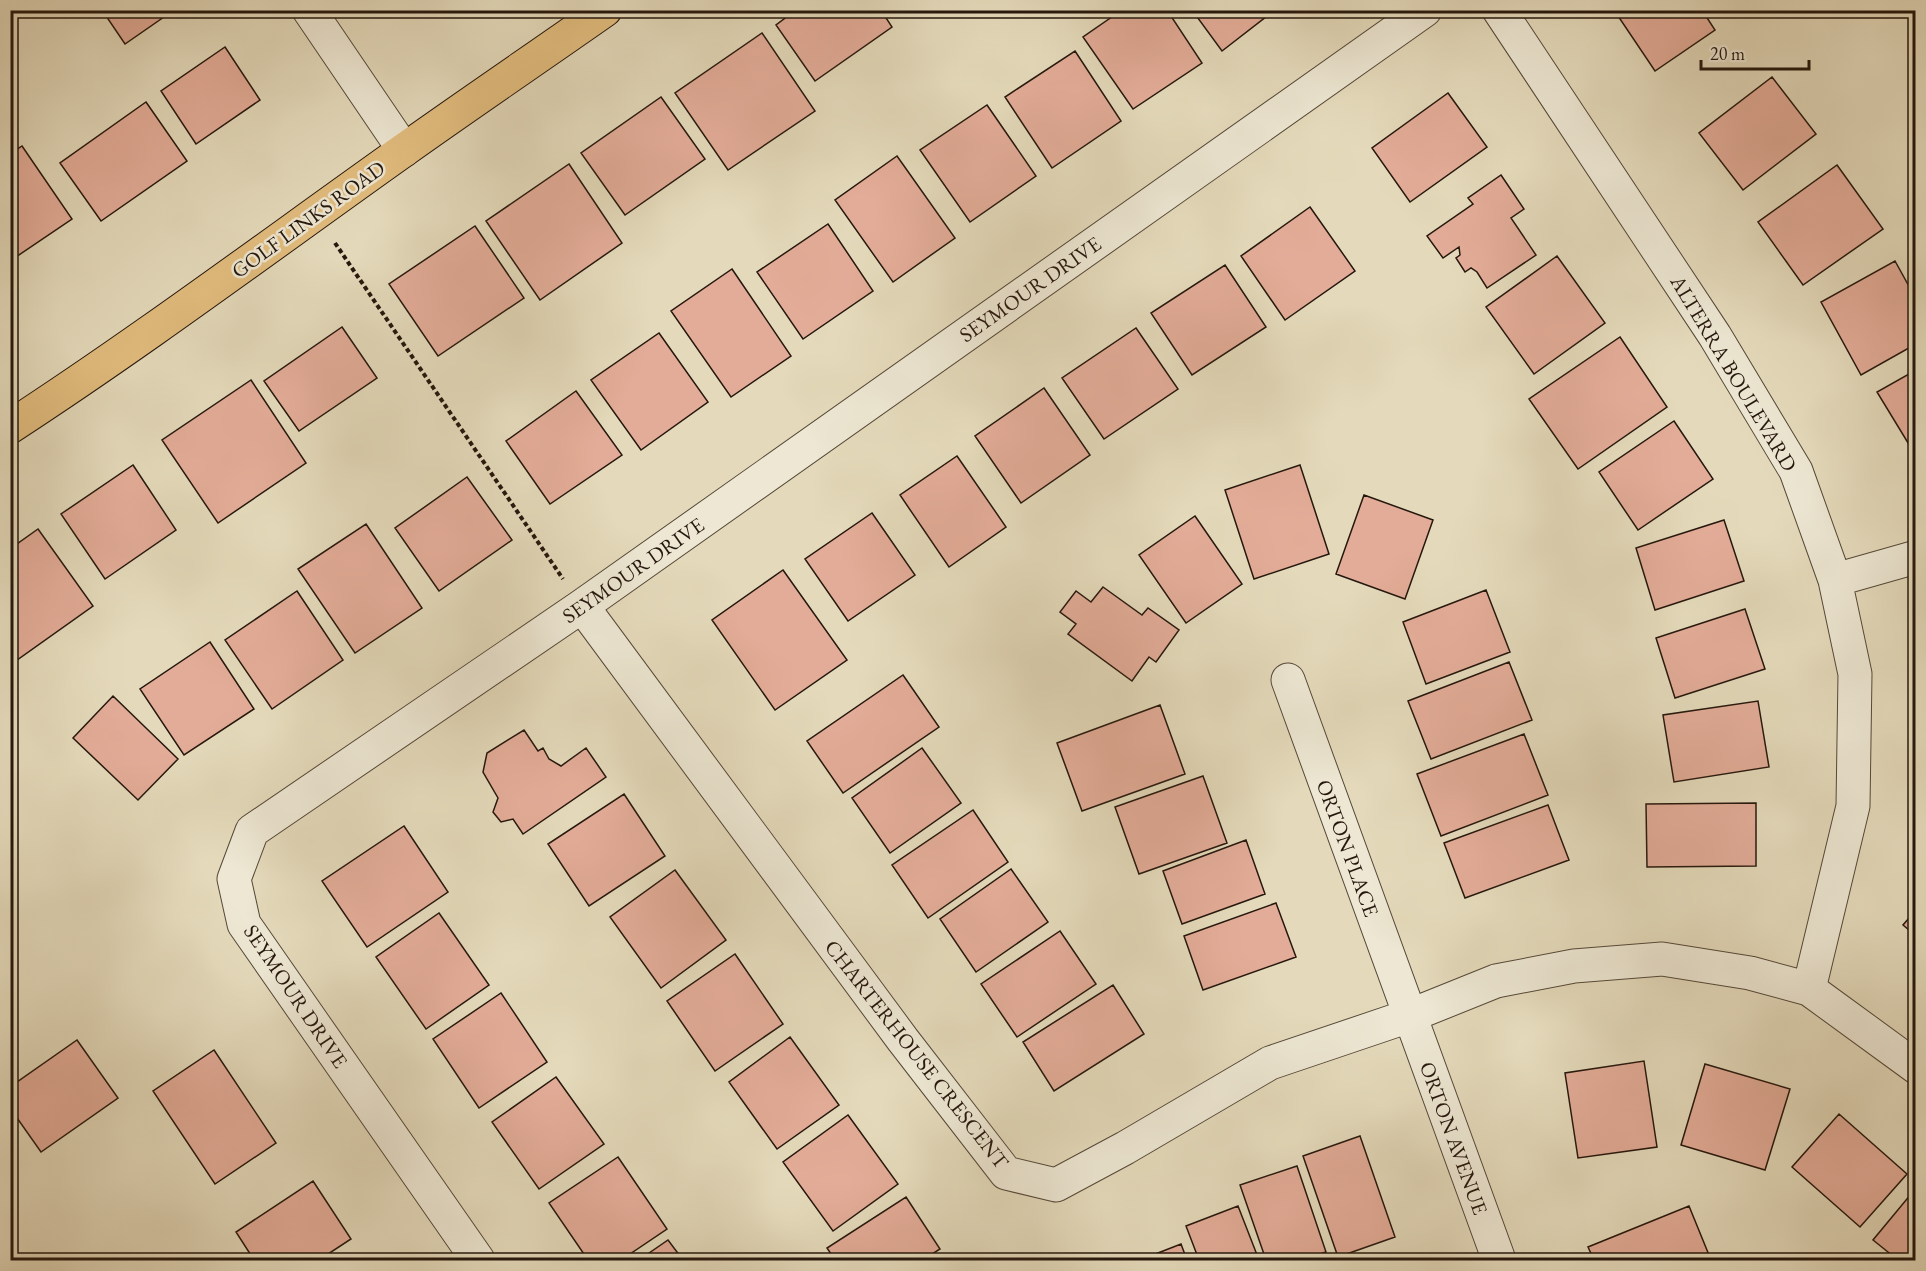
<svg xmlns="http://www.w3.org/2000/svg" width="1926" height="1271" font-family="'EB Garamond',serif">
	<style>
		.building { fill: #e3ac98; stroke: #25170d; stroke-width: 1.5 }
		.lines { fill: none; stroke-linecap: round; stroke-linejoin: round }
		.minor-casing { stroke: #554838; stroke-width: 35 }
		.major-casing { stroke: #25170d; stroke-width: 35 }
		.path { stroke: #25170d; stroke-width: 4; stroke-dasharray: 4.5 3; stroke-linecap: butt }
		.minor { stroke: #ede7d3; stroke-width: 33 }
		.major { stroke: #e2bd7e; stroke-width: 33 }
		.labels { text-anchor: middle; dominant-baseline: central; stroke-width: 5; stroke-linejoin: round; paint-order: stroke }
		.street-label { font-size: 21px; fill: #25170d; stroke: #ede7d3 }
	</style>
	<rect width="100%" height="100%" fill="#e4dabb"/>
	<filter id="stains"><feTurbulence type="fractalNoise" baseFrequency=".00333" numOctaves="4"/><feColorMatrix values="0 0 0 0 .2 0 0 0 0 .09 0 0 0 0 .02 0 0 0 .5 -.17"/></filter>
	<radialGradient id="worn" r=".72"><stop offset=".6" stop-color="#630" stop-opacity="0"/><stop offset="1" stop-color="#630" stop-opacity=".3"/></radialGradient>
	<!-- building -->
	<path class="building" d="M102,10h72l-49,34z
		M796,10h85l11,17 -77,54 -39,-56z
		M1122,10h45l35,53 -69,46 -50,-72z
		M1192,10h83l-53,41z
		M1614,10h88l13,20 -60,41z
		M762,33l53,78 -87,59 -53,-77z
		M225,47l35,53 -64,44 -35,-53z
		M1075,51l46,70 -69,47 -47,-71z
		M1772,77l44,57 -73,56 -44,-57z
		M1448,93l39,54 -77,55 -38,-54z
		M661,97l44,62 -80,56 -44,-62z
		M146,102l41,59 -86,60 -41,-58z
		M987,105l49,71 -66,46 -50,-72z
		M22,146l50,73 -62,42v-107z
		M897,156l58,82 -62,44 -58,-82z
		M569,164l53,79 -82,57 -54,-79z
		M1837,165l46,64 -80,56 -45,-63z
		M1501,175l23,34 -13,9 25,37 -49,33 -10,-16 -6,-4 -6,4 -9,-14 4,-3 -1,-8 -16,11 -16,-22 46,-32 -5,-6z
		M1310,207l45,64 -70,49 -44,-64z
		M828,224l45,67 -70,48 -46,-67z
		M475,226l49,72 -86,58 -49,-72z
		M1557,256l48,67 -71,51 -48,-67z
		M1895,261l21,38v45l-55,31 -40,-73z
		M1225,265l41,62 -74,48 -41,-62z
		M732,269l59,87 -60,41 -60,-86z
		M342,327l35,51 -78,53 -35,-50z
		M1136,328l42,61 -74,50 -42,-61z
		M659,333l49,69 -67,48 -50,-70z
		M1620,337l47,70 -89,62 -49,-70z
		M1916,370v86l-39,-64z
		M251,380l55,83 -88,60 -56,-83z
		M1044,388l46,67 -69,48 -46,-67z
		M576,391l46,64 -72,49 -44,-63z
		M1674,421l39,58 -75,51 -39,-58z
		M957,456l49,71 -57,40 -49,-72z
		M133,465l43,65 -71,49 -44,-65z
		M1300,465l29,89 -75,25 -29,-89z
		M467,477l45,63 -73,51 -44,-63z
		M1364,495l69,25 -28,79 -69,-25z
		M872,513l43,62 -67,46 -43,-62z
		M1195,516l47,68 -56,39 -47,-68z
		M1724,520l20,61 -89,29 -19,-62z
		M366,524l56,84 -67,45 -57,-84z
		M38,529l55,77 -83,59v-116z
		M783,570l64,90 -72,50 -63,-90z
		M1103,587l39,28 6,-7 31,22 -23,32 -7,-5 -17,24 -64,-47 8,-10 -16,-12 16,-21 15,11z
		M1486,590l24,62 -84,32 -23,-62z
		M297,591l46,69 -71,49 -47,-69z
		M1745,609l20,60 -90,29 -19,-60z
		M210,642l44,67 -70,46 -44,-66z
		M1509,662l23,58 -101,39 -23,-58z
		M903,675l36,52 -96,66 -36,-52z
		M113,696l65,63 -40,41 -65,-62z
		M1758,701l11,66 -95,15 -11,-67z
		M1160,705l25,69 -103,37 -25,-68z
		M524,730l14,21 5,-3 6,11 12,7 25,-18 20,29 -83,57 -10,-15 -12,3 -8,-10 5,-14 -15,-26 4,-19z
		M1524,734l24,61 -107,41 -24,-62z
		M922,748l39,55 -71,50 -38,-55z
		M1203,776l24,67 -88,31 -24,-67z
		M624,794l41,62 -76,50 -41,-62z
		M1756,803v63l-109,1 -1,-63z
		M1548,805l21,55 -104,38 -21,-55z
		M973,810l35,52 -80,56 -36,-53z
		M404,826l44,66 -81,55 -45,-66z
		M1246,840l19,54 -83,30 -19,-53z
		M1011,869l37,53 -72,50 -36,-53z
		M675,870l51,70 -65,48 -51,-71z
		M1276,903l20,54 -93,33 -19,-54z
		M1916,910v26l-13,-11z
		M439,913l50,72 -63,44 -50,-72z
		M1060,931l36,53 -79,53 -36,-53z
		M735,954l48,70 -68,47 -48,-70z
		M1113,985l31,49 -90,57 -31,-49z
		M501,993l46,69 -68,46 -46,-69z
		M790,1037l49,68 -62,44 -48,-67z
		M77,1040l41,58 -77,54 -31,-44v-21z
		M214,1050l62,93 -61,41 -62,-93z
		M1644,1061l13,86 -79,11 -13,-85z
		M1705,1064l85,25 -25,81 -84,-25z
		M556,1077l48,67 -65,45 -47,-67z
		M1839,1114l68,60 -47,53 -68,-60z
		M848,1115l50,69 -65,47 -50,-69z
		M1360,1136l35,101 -57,20 -35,-101z
		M618,1157l49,72 -46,31h-33l-39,-57z
		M1297,1166l29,86 -25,8h-35l-26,-75z
		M313,1181l38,58 -32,21h-65l-18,-28z
		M1916,1188v72h-18l-25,-20z
		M906,1197l34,52 -17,11h-88l-8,-12z
		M1238,1206l21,54h-60l-13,-34z
		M1689,1206l22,54h-117l-6,-13z
		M668,1240l15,20h-44z
		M1181,1244l6,16h-47z"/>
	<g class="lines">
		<defs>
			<path id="minor" d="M309,10l95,140
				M1499,10l216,326 81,135 39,109 20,94 -2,132 -44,183
				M1835,580l81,-23
				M582,606l321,434 103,133 50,12 69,-37 145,-85 139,-47 87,-35 78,-15 88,-7 88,14 59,16 107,78
				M1288,680l211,580
				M478,1260l-234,-336 -10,-45 18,-48 330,-225 843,-596"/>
			<path id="major" d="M10,427c135,-88 263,-184 394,-277 66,-47 134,-93 201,-140"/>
		</defs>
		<!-- minor casing -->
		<use href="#minor" class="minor-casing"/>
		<!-- major casing -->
		<use href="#major" class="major-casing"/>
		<!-- path -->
		<path class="path" d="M335,243l228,336"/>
		<!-- minor -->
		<use href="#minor" class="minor"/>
		<!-- major -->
		<use href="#major" class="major"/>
	</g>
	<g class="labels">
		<!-- street labels -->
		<g class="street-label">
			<text transform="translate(308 219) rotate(-36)">GOLF LINKS ROAD</text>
			<text transform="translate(1030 289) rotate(-35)">SEYMOUR DRIVE</text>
			<text transform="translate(1734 373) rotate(59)">ALTERRA BOULEVARD</text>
			<text transform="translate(633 570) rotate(-35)">SEYMOUR DRIVE</text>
			<text transform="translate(1348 848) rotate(70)">ORTON PLACE</text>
			<text transform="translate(296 996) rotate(56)">SEYMOUR DRIVE</text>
			<text transform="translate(917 1054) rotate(52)">CHARTERHOUSE CRESCENT</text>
			<text transform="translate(1454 1138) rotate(70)">ORTON AVENUE</text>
		</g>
	</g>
	<!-- margin -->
	<rect width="1926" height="1271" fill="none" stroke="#e4dabb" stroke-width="36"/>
	<rect x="12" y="12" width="1902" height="1247" fill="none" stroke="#25170d" stroke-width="3"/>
	<rect x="18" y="18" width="1890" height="1235" fill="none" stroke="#25170d" stroke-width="1.5"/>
	<!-- scale -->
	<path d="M1701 60v9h108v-9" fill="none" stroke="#25170d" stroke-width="3"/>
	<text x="1710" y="60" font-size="18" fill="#25170d" stroke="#ede7d3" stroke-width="4.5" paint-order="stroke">20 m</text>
	<rect width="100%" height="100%" filter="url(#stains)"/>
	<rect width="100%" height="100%" fill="url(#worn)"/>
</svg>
